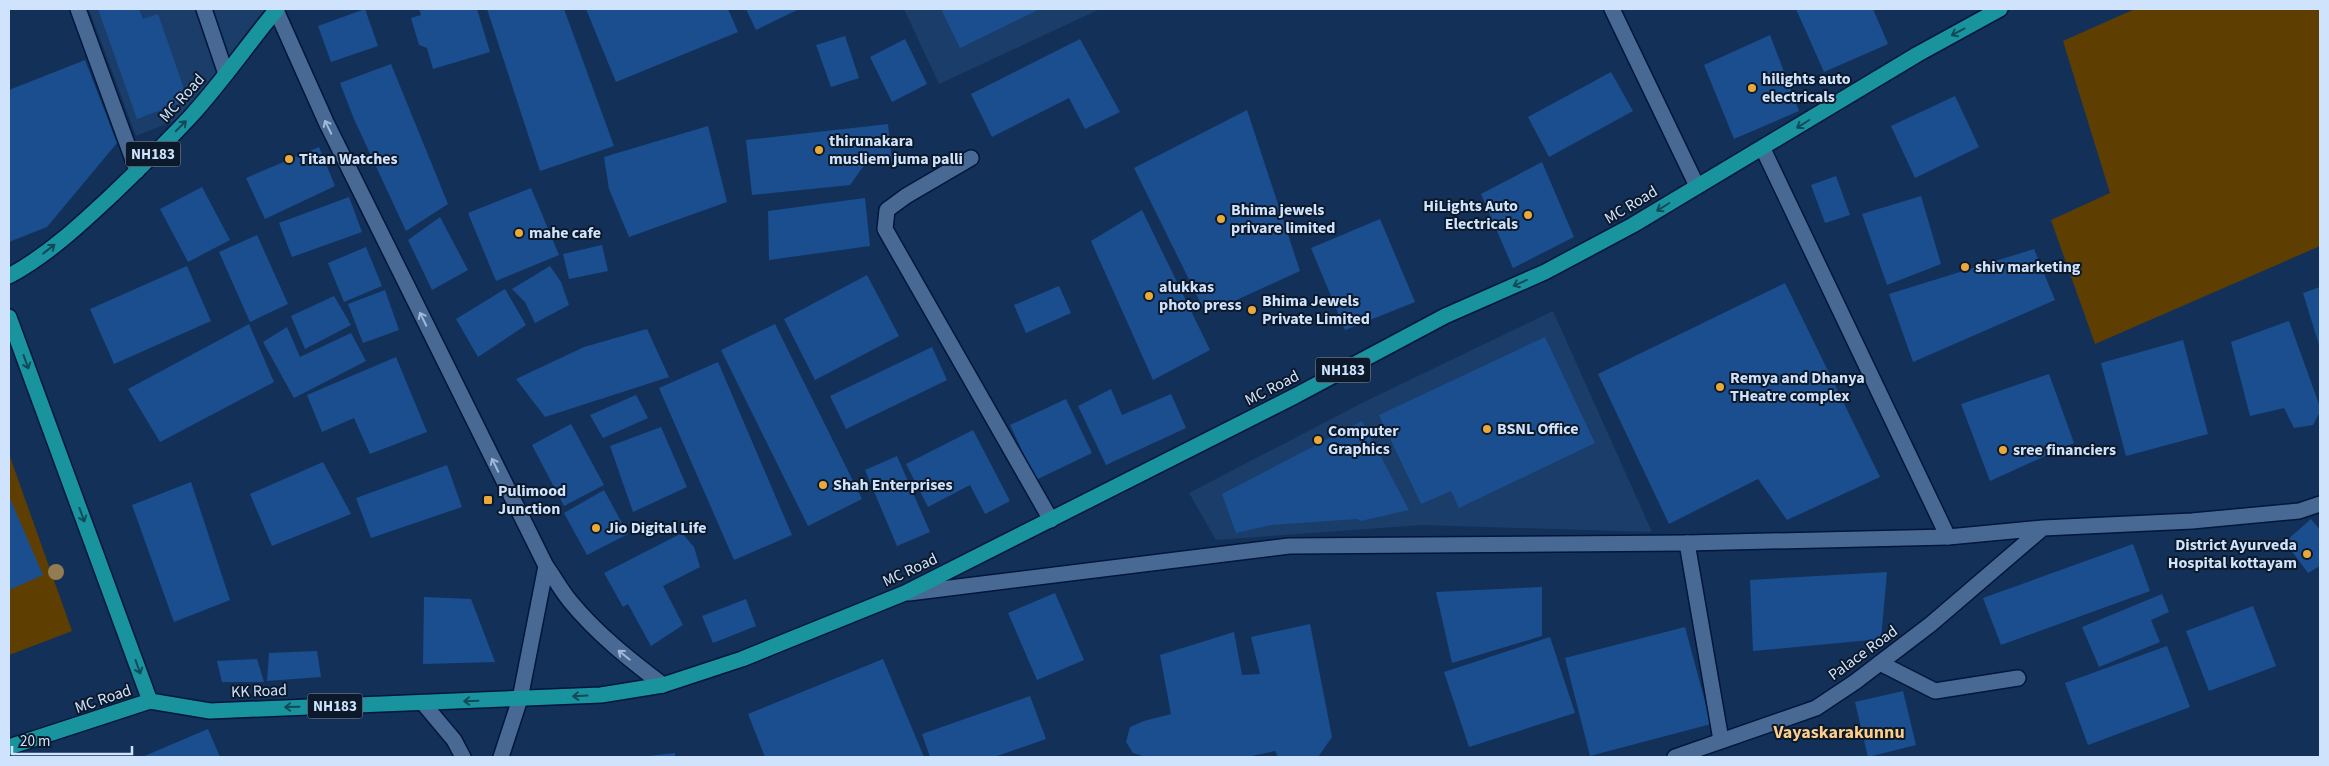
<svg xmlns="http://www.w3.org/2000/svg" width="2329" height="766" font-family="'Source Sans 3',sans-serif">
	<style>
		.built { fill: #1b3d69 }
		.green { fill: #5f3f01 }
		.building { fill: #1a4e8f }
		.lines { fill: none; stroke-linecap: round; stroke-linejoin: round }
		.pedestrian-casing { stroke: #00173c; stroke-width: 18 }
		.minor-casing { stroke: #00173c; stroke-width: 18 }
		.tertiary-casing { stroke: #00173c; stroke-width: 18 }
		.secondary-casing { stroke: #00173c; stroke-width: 18 }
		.trunk-casing { stroke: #00173c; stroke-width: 18 }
		.pedestrian { stroke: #496995; stroke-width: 15 }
		.minor { stroke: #496995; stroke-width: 15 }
		.tertiary { stroke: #496995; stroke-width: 15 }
		.secondary { stroke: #496995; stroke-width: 15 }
		.trunk { stroke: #19949e; stroke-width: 15 }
		.tree { fill: #947c52 }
		.oneway { stroke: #114a59 }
		.oneway2 { stroke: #a1b8d8 }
		.poi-dot { fill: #eba93a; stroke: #0c192b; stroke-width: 2 }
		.labels { text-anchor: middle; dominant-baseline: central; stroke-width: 4; stroke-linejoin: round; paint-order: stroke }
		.shield { fill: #0c192b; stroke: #95a6bd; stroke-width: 1 }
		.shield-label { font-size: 15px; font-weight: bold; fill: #d0e3fc }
		.poi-label { font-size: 16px; font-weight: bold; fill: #d0e3fc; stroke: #0c192b; text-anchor: start }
		.street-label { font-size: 16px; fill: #d0e3fc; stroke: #0c192b }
		.neighbourhood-label { font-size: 18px; font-weight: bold; fill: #fcce8a; stroke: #0c192b }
	</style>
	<rect width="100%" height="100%" fill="#133158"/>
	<!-- built -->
	<path class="built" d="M89,9h176l-84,109 -45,18z
		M904,9h196l-161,75z
		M1553,311l99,221 -230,-7 -206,15 -27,-47 175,-91z"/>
	<!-- green -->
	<path class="green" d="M2135,9h185v237l-225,98 -44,-124 59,-27 -47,-152z
		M9,454l63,177 -63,24z"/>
	<!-- building -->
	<path class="building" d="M98,9h41l4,10 15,-5 30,86 -51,19z
		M365,9l13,37 -47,16 -13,-36z
		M419,9h58l13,43 -57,17 -6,-21 -8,-3 -8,-27 10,-3z
		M487,9h77l50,137 -74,25z
		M586,9h142l10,23 -122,50z
		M746,9h53l-43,21z
		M941,9h99l-80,39z
		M1796,9h77l15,35 -64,28z
		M1770,35l29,76 -65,28 -30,-74z
		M845,36l14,42 -28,9 -15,-42z
		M905,39l22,45 -35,18 -22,-45z
		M1080,39l40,73 -35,17 -16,-31 -77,39 -21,-43z
		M85,60l32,83 -70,84 -38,15v-152z
		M391,64l57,140 -42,27 -52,-112 -14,-36z
		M1611,72l22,39 -84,46 -21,-40z
		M1955,96l24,51 -64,31 -24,-52z
		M1247,110l53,161 -94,43 -72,-146z
		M888,124l4,37 -27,3 -15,21 -98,10 -6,-55z
		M708,126l19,76 -98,35 -20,-48 -5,-32z
		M319,147l16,39 -70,33 -19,-41z
		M1542,162l32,75 -61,31 -32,-74z
		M1836,176l14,39 -25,8 -14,-38z
		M202,187l28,53 -42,22 -28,-53z
		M531,188l28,67 -63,26 -28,-68z
		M1921,196l20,68 -54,21 -25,-71z
		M349,197l13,35 -70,25 -13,-34z
		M865,198l5,48 -101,14 -1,-49z
		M1142,210l68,140 -57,30 -62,-139z
		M440,217l28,53 -36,20 -24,-50z
		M1380,219l35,83 -70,28 -34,-82z
		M257,235l31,69 -38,18 -31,-70z
		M602,245l6,26 -39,8 -6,-25z
		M366,247l16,39 -38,16 -16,-39z
		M2034,249l21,51 -142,62 -24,-68z
		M187,266l24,55 -97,43 -24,-55z
		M550,266l11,16 8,23 -34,18 -10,-21 -13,-13z
		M867,275l32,61 -84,44 -31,-61z
		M1785,283l95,194 -93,43 -29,-41 -89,45 -71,-150z
		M1059,286l12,27 -45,20 -12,-28z
		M2320,287v61l-17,-55z
		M505,289l21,36 -48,32 -22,-38z
		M385,290l14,40 -36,13 -15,-39z
		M334,296l17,29 -46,24 -14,-33z
		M2289,321l31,86v5l-7,13 -19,3 -10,-20 -34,8 -19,-74z
		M249,324l25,58 -114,60 -32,-53z
		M775,324l87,175 -54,27 -87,-176z
		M287,327l13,30 51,-24 15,28 -72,37 -31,-56z
		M647,329l22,48 -124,40 -29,-38 68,-32z
		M1545,337l50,106 -136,65 -8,-17 -30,13 -42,-89z
		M2183,340l25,94 -82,22 -25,-93z
		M932,347l15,33 -101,49 -16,-33z
		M396,357l31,75 -57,22 -16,-36 -32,14 -15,-37z
		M718,362l74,173 -58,25 -75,-172z
		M2049,374l25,69 -84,38 -29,-77z
		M1111,389l11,26 49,-21 15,34 -80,37 -28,-59z
		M636,395l12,23 -45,20 -13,-23z
		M1066,399l26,54 -56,27 -26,-55z
		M1362,421l47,89 -48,11 -4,-2 -86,6 -35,8 -14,-39z
		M571,424l33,61 -40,21 -32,-61z
		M661,427l26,60 -54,25 -23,-66z
		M973,430l37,71 -25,13 -15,-29 -42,22 -22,-43z
		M897,456l33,76 -33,14 -32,-76z
		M323,462l28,52 -79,32 -22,-52z
		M447,465l15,42 -91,31 -15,-40z
		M191,482l39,118 -56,22 -42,-117z
		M604,490l24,44 -41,21 -23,-42z
		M9,496l34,79 -34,15z
		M2311,519l9,11v36l-12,7 -23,-31z
		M682,533l12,14 6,20 -37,19 20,39 -32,21 -23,-42 -5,3 -19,-34z
		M2133,544l17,47 -149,54 -18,-47z
		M1887,572l-6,67 -128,12 -3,-71z
		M1542,587v49l-90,27 -16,-71z
		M1055,593l29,67 -47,20 -29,-67z
		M2162,594l7,18 -18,8 9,22 -61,25 -17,-40z
		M424,597l47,2 24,63 -72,2z
		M746,599l10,27 -43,17 -11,-27z
		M2253,606l23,60 -67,25 -23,-60z
		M1310,624l22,113 -14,20h-40l-3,-6 -28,6h-101l-13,-4 -7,-11 4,-15 14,-6 27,-7 -11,-59 74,-23 8,43 18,-1 -9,-37z
		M1685,627l26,97 -121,32 -25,-98z
		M1550,637l25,76 -106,34 -25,-75z
		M2167,646l23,61 -102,38 -23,-62z
		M317,651l4,26 -54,4 2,-28z
		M257,659l7,23h-42l-5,-21z
		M883,659l41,98h-159l-17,-43z
		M1903,691l13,54 -48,12 -13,-55z
		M1030,696l16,43 -52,18h-64l-8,-23z
		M208,729l12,28h-78z
		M675,753v4h-27v-1z"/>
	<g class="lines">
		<defs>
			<path id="pedestrian" d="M204,9l22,65
				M1612,9l85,177"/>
			<path id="minor" d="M78,9l59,162
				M971,158l-65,38 -19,14 -2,19 166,291
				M1687,543l34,197
				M1880,663l55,28 83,-13"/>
			<path id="tertiary" d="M1763,149l185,388"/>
			<path id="secondary" d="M276,10l50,112 220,444c8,11 15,24 24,35 27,33 60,59 93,84
				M909,593l380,-47 398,-3 261,-6 95,-9 149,-7 107,-10 21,-7
				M423,703l31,37 9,17
				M501,757l19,-58 26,-133
				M1675,757l141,-49 39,-26 76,-58 112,-96"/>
			<path id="trunk" d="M9,276c39,-21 72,-52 104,-82 27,-26 53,-51 78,-78 31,-34 57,-72 86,-107
				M9,317l141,384
				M9,747l141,-46 60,10 391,-16 62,-10 79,-26 163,-66 390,-197 150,-80 100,-44 88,-47 285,-171 82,-45"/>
		</defs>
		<!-- pedestrian casing -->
		<use href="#pedestrian" class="pedestrian-casing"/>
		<!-- minor casing -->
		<use href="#minor" class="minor-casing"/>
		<!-- tertiary casing -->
		<use href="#tertiary" class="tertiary-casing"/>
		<!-- secondary casing -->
		<use href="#secondary" class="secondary-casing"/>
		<!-- trunk casing -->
		<use href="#trunk" class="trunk-casing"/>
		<!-- pedestrian -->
		<use href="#pedestrian" class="pedestrian"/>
		<!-- minor -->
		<use href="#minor" class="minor"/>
		<!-- tertiary -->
		<use href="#tertiary" class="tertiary"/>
		<!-- secondary -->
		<use href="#secondary" class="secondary"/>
		<!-- trunk -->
		<use href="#trunk" class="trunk"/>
	</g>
	<!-- trees -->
	<circle class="tree" cx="56" cy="572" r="8"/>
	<!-- one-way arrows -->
	<defs><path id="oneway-shaft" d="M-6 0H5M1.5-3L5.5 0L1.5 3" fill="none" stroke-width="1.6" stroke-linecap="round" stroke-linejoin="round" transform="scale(1.25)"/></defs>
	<g class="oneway">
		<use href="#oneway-shaft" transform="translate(1958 32) rotate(152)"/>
		<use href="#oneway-shaft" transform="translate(1803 124) rotate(148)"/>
		<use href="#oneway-shaft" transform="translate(181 126) rotate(-45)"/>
		<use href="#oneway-shaft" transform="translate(1663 207) rotate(148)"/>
		<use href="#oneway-shaft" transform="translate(49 249) rotate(-38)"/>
		<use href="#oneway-shaft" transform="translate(1520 283) rotate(156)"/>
		<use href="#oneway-shaft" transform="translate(26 362) rotate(70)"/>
		<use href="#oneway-shaft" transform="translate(82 515) rotate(70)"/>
		<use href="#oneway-shaft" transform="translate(138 667) rotate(70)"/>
		<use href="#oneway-shaft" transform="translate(580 696) rotate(177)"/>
		<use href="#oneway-shaft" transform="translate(471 701) rotate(178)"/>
		<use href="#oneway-shaft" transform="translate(292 707) rotate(179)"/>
	</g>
	<g class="oneway2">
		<use href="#oneway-shaft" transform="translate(328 127) rotate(-116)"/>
		<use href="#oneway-shaft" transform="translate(423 319) rotate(-116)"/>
		<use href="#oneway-shaft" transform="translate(495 465) rotate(-116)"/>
		<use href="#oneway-shaft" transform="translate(624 655) rotate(-141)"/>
	</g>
	<!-- markers -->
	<g class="poi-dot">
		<circle cx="1752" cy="88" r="5"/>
		<circle cx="819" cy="150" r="5"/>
		<circle cx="289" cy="159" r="5"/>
		<circle cx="1528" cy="215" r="5"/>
		<circle cx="1221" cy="219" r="5"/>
		<circle cx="519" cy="233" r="5"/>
		<circle cx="1965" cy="267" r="5"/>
		<circle cx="1149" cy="296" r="5"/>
		<circle cx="1252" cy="310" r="5"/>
		<circle cx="1720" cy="387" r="5"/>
		<circle cx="1487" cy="429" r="5"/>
		<circle cx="1318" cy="440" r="5"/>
		<circle cx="2003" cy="450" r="5"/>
		<circle cx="823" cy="485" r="5"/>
		<rect x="483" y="495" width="10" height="10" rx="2.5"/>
		<circle cx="596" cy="528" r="5"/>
		<circle cx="2307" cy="554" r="5"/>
	</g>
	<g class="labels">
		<!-- shield labels -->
		<g class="shield">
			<rect x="125.5" y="141.5" width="55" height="25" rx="4"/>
			<rect x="1315.5" y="357.5" width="55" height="25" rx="4"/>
			<rect x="307.5" y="693.5" width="55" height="25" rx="4"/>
		</g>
		<g class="shield-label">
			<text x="153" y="154">NH183</text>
			<text x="1343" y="370">NH183</text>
			<text x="335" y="706">NH183</text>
		</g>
		<!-- poi labels -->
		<g class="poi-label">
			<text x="1762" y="79">hilights auto<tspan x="1762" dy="18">electricals</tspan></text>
			<text x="829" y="141">thirunakara<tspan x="829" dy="18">musliem juma palli</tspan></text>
			<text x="299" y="159">Titan Watches</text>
			<text x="1518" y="206" text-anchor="end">HiLights Auto<tspan x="1518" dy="18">Electricals</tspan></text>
			<text x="1231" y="210">Bhima jewels<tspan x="1231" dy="18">privare limited</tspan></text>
			<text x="529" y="233">mahe cafe</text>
			<text x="1975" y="267">shiv marketing</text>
			<text x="1159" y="287">alukkas<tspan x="1159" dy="18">photo press</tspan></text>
			<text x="1262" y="301">Bhima Jewels<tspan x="1262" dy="18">Private Limited</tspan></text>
			<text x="1730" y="378">Remya and Dhanya<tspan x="1730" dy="18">THeatre complex</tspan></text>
			<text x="1497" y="429">BSNL Office</text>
			<text x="1328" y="431">Computer<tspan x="1328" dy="18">Graphics</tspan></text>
			<text x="2013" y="450">sree financiers</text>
			<text x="833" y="485">Shah Enterprises</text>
			<text x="498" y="491">Pulimood<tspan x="498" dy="18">Junction</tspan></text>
			<text x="606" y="528">Jio Digital Life</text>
			<text x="2297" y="545" text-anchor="end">District Ayurveda<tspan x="2297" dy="18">Hospital kottayam</tspan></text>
		</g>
		<!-- street labels -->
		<g class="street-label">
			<text transform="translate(182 98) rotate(-48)">MC Road</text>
			<text transform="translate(1631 205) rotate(-31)">MC Road</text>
			<text transform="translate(1272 388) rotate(-27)">MC Road</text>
			<text transform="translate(910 570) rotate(-25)">MC Road</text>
			<text transform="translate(1863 653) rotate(-36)">Palace Road</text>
			<text transform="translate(259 691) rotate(-2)">KK Road</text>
			<text transform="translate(103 699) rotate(-19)">MC Road</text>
		</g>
		<!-- neighbourhood labels -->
		<g class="neighbourhood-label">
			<text x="1839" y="732">Vayaskarakunnu</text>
		</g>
	</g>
	<!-- border -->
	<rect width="2329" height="766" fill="none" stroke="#d0e3fc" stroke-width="20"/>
	<!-- scale -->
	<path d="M12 746v8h120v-8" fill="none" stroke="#d0e3fc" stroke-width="2.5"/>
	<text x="20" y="746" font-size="15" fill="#d0e3fc" stroke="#0c192b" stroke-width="4" paint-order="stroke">20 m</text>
</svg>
